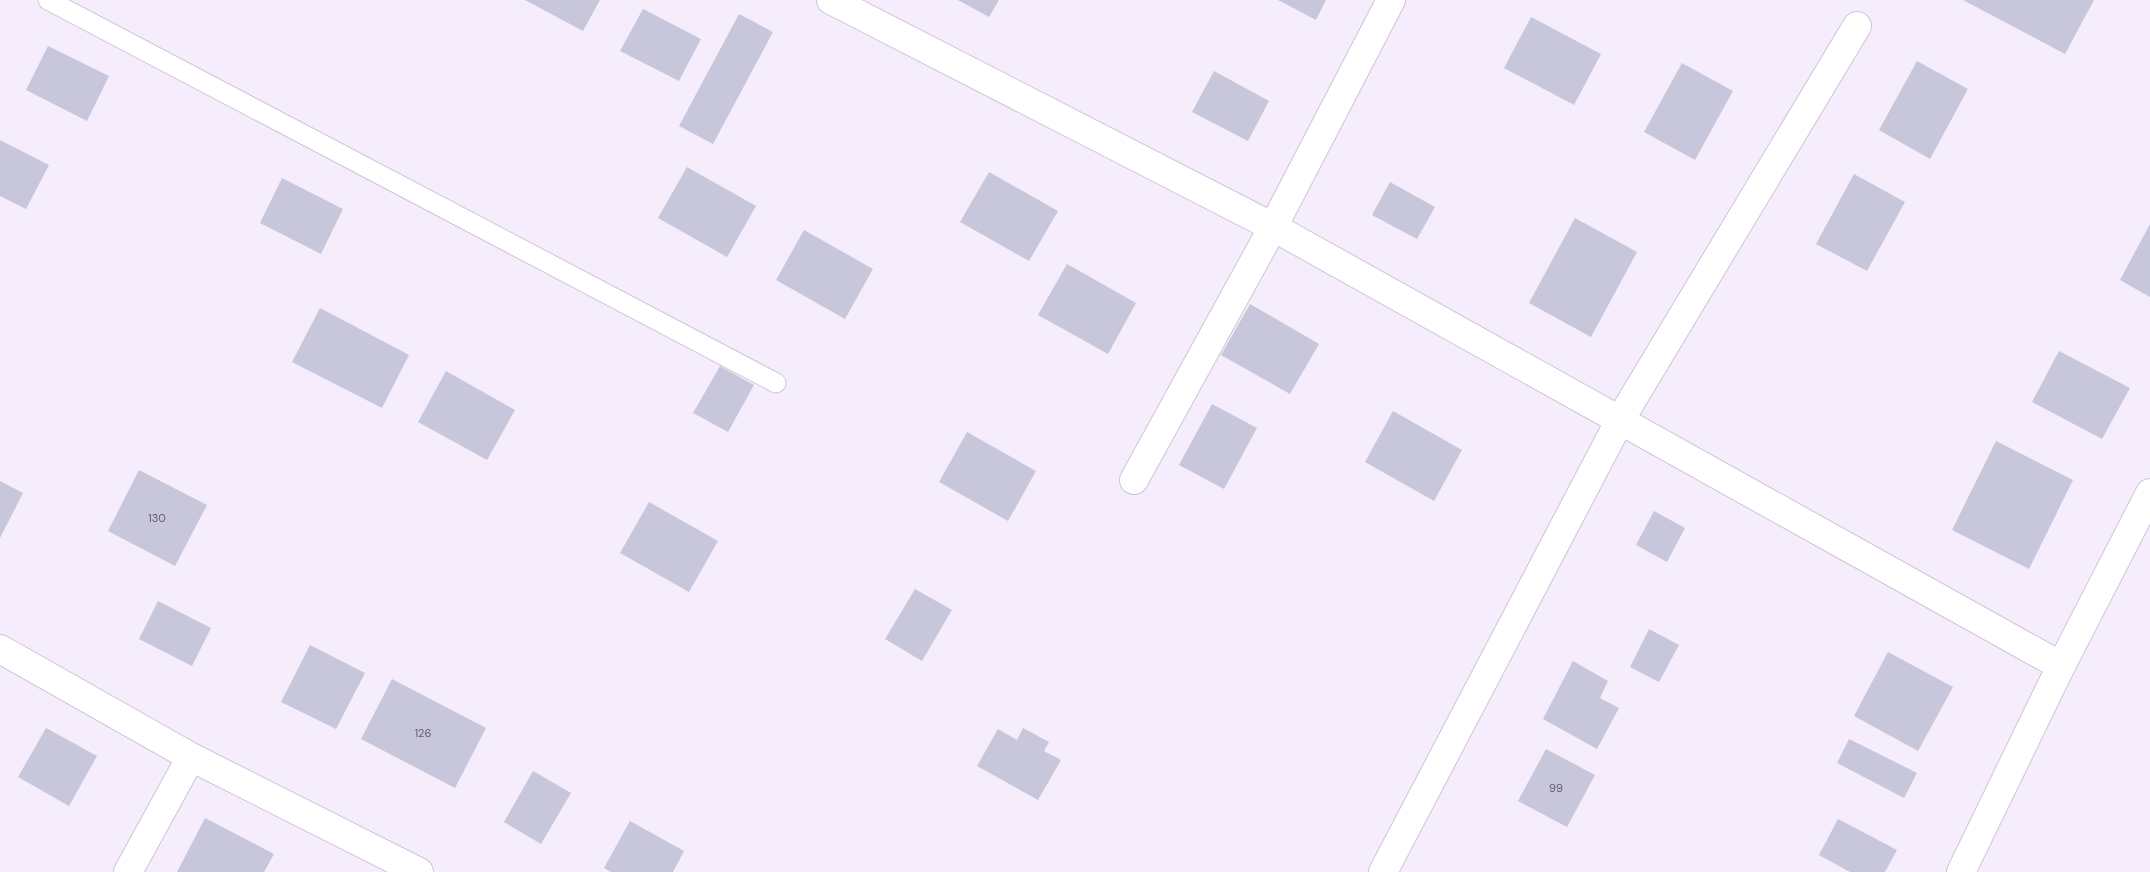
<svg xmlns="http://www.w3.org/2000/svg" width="2150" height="872" font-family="'DM Sans',sans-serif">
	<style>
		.building { fill: #c7c6da }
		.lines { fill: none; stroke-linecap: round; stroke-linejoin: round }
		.lane-casing { stroke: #cec4d7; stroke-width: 21 }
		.street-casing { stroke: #cec4d7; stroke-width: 30 }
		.lane { stroke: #fff; stroke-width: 19 }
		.street { stroke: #fff; stroke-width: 28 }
		.labels { text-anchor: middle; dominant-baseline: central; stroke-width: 4.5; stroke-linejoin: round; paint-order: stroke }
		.number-label { font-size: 11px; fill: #605d68 }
	</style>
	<rect width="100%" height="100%" fill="#f5edfc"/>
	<!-- building -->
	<path class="building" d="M525,0h75l-17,31z
		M958,0h41l-10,17z
		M1278,0h48l-10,20z
		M1963,0h131l-29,54z
		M643,9l58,30 -22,42 -59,-30z
		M739,14l34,18 -60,112 -34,-18z
		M1531,17l70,37 -27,51 -70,-37z
		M48,46l61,30 -22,45 -61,-31z
		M1917,61l51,28 -38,70 -51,-29z
		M1682,63l51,28 -38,69 -51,-28z
		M1214,71l55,30 -21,40 -56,-29z
		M0,140l49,25 -23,44 -26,-13z
		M687,167l69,39 -29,51 -69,-39z
		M989,172l69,39 -29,50 -69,-39z
		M1854,174l51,28 -38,69 -51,-27z
		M282,178l61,31 -22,45 -61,-31z
		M1390,182l45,25 -18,32 -45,-24z
		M1575,218l62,34 -46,85 -62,-34z
		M2150,224v73l-30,-17z
		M804,230l69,39 -28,50 -69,-39z
		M1067,264l69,39 -28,51 -70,-39z
		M1250,304l69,40 -29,50 -69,-39z
		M320,308l89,47 -27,53 -90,-46z
		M2059,351l71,37 -28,51 -70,-37z
		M720,366l34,19 -26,47 -35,-19z
		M446,371l69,39 -28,50 -69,-38z
		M1212,404l45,24 -33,61 -45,-24z
		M1393,411l69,39 -28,51 -69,-39z
		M967,432l69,39 -28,50 -69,-39z
		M1996,441l77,39 -44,89 -77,-39z
		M139,470l68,35 -32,61 -67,-35z
		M0,481l23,12 -23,45z
		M649,502l69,39 -29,51 -69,-39z
		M1654,511l31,17 -18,34 -31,-17z
		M915,589l37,21 -30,51 -37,-22z
		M158,601l53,27 -19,38 -53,-27z
		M1649,629l30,16 -20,37 -29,-15z
		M310,645l55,28 -29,56 -55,-27z
		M1888,652l65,35 -35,64 -64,-35z
		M1573,661l35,20 -8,17 19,10 -22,41 -54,-30z
		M392,679l94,49 -31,60 -94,-49z
		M46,728l51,28 -28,50 -51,-29z
		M1023,728l26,14 -5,9 17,9 -23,40 -61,-34 21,-37 19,11z
		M1849,739l68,34 -13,25 -67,-35z
		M1546,749l49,26 -28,52 -49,-26z
		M533,771l38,22 -30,51 -37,-22z
		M205,818l69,36 -10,18h-87z
		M1838,819l59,31 -12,22h-35l-31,-17z
		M630,821l54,30 -11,21h-62l-7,-4z"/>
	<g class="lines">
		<defs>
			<path id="lane" d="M48,0l728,383"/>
			<path id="street" d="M831,0l442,227 788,439
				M1134,480l139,-253 118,-227
				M0,649l191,108 228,115
				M128,872l63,-115
				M1383,872l237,-452 237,-394
				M1961,872l100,-206 89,-173"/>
		</defs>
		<!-- lane casing -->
		<use href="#lane" class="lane-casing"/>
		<!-- street casing -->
		<use href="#street" class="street-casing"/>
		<!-- lane -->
		<use href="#lane" class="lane"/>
		<!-- street -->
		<use href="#street" class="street"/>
	</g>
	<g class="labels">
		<!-- number labels -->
		<g class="number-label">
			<text x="157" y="518">130</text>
			<text x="423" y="733">126</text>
			<text x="1556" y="788">99</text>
		</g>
	</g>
</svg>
